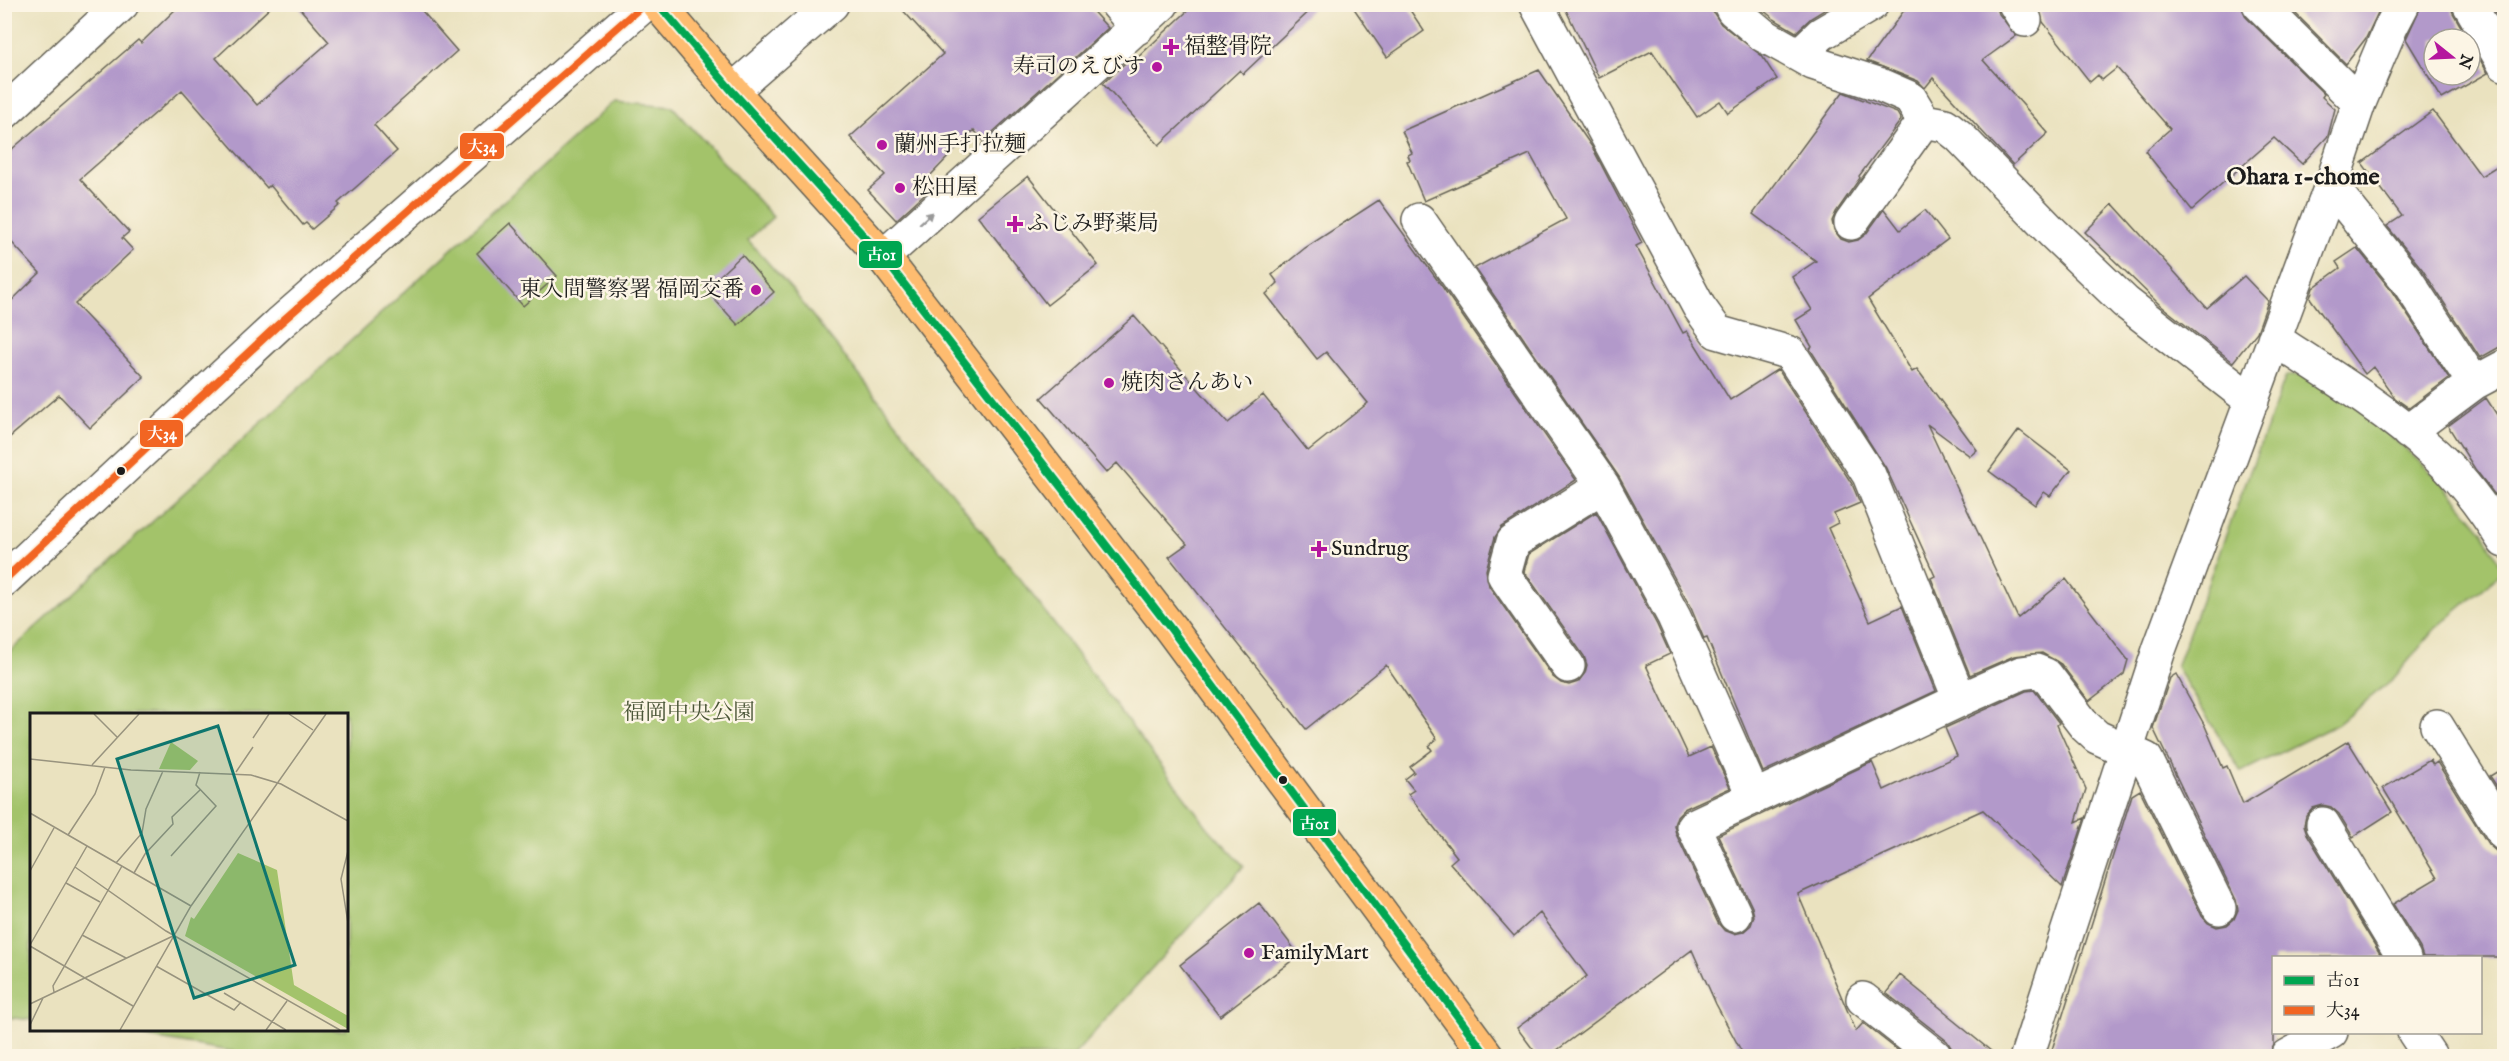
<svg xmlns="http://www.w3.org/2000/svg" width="2509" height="1061" font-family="'IM FELL English','Noto Serif JP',serif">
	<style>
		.green { fill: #a3c36b; stroke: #607044; stroke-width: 1.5 }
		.building { fill: #b299ca }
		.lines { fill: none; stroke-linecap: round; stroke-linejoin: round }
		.minor-casing { stroke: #646155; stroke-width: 36 }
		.major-casing { stroke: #646155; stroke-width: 36 }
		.minor { stroke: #fff; stroke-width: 33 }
		.major { stroke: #febc70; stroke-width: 33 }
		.bus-1-casing { stroke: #fcf5e5; stroke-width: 12 }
		.bus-2-casing { stroke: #fcf5e5; stroke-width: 12 }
		.bus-1 { stroke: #00a651; stroke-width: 8 }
		.bus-2 { stroke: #f26522; stroke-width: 8 }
		.oneway { fill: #999 }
		.poi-dot { fill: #b5179e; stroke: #fcf5e5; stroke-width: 2 }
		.bus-dot { fill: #1c1c1c; stroke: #fcf5e5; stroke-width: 2 }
		.labels { text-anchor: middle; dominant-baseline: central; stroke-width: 5; stroke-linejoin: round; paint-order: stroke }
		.poi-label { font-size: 22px; fill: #1c1c1c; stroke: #fcf5e5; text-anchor: start }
		.park-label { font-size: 22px; fill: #4b5638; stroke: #fcf5e5 }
		.neighbourhood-label { font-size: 24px; font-weight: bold; fill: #1c1c1c; stroke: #fcf5e5 }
		.inset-road { fill: none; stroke: #98937e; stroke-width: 1.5 }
		.view { fill: #0f766e; fill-opacity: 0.15; stroke: #0f766e; stroke-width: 3 }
		.inset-edge { fill: none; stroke: #1c1c1c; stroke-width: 3 }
		.line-badge { stroke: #fcf5e5; stroke-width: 2 }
		.badge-label { font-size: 16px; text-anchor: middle; font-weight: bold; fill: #fff }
	</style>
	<rect width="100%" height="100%" fill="#fcf5e5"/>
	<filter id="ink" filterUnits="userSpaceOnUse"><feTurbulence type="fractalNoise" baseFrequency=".0167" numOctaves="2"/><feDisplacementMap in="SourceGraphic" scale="12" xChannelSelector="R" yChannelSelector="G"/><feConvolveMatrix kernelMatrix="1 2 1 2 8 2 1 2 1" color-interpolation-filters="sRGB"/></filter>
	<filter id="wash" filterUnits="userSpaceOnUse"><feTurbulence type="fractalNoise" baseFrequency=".008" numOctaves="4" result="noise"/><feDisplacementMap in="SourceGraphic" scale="24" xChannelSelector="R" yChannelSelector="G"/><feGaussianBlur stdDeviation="1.35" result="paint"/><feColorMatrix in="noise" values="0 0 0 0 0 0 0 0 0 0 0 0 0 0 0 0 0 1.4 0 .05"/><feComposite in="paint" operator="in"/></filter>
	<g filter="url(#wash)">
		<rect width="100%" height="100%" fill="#eae2bf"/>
		<!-- green -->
		<path class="green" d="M614,101l58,5 101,111 -25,23 45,51 240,305 176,233 35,37 -171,190h-813l-155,-26h241v-316h-314l-1,306 -26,-3v-361z
			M2305,375l49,28 88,79 41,49 20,41 -68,57 -41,49 -56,46 -97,48 -65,-105 110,-291z"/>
		<g id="blocks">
			<!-- building -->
			<path class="building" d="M181,4h93l-58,54 41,47 72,-63 -33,-38h120l41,47 -83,74 23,26 -59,52 2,2 -28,24 -6,-6 -3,2 -33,-40 -3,3 -85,-98 -102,89 49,53 -7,6 11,12 -58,54 69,73 -54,51 -31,-33 -55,47v-134l36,-35 -36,-39v-78l134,-116 3,3z
				M897,4h189l22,24 -125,113 -9,-11 -47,49 6,7 -37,34 -28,-30 17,-15 -35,-38 93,-83z
				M1195,4h122l-74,70 -3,-4 -81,75 -56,-62 30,-27 3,3z
				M1351,4h55l18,27 -37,26z
				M1563,4h149l1,8 8,12 41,32 15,23 -49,34 -8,-12 -23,16 -45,-66 -53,27z
				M1756,4h78l-23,14 -15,14 -22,-13z
				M1913,4h83l3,10 17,22 -33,24 65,73 -35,32 -80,-87 -8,10 -7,-7 -51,-20 38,-52z
				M2037,4h204l5,13 78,77 -2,3 13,12 -7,27 -26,28 -28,-26 -82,72 -47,-59 25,-22 -53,-61 -15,12 -4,-5 -8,7 -47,-60z
				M2286,4h96l-16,34 -20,26z
				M2422,4h28l3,9 15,26h-34v36h36v-32l18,30 -46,26 -36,-60z
				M2491,4h14v24z
				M1539,70l53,77 50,96 -6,3 47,87 4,-2 43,69 48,-31 74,115 8,19 -26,11 4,9 -10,5 42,93 32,-15 34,85 -173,81 -56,-134 -3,1 -13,-31 -72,-131 -144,-209 91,-49 -36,-65 -106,47 -17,-40 3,-1 -2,-5 4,-2 -10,-22z
				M1843,92l54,21 4,7 -42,56 1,2 -24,34 -4,9 2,9 7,9 8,3 9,-2 8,-6 18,-25 16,21 25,-20 23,29 -80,60 44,73 5,-3 60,81 -7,6 -43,-32 91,194 48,-39 62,81 -4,14 -35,27 -28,-37 -19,-11 -28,3 -44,19 -39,-97 4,-2 -49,-108 -76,-119 2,-2 -16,-27 16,-10 -20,-33 24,-16 -63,-47z
				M2433,111l48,65 24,-15v183l-25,14 -58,-89 -35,-43 15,-10 -40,-53z
				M1028,176l70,89 -51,40 -69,-89z
				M1379,200l62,85 135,195 -74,47 -7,10 -9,33 3,16 64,91 8,6 8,2 9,-3 7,-9 2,-8 -3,-9 -60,-85 5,-17 67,-42 61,113 13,29 -24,11 43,92 22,-10 19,41 -46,21 -7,7 -3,9 2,9 42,89 6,7 10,4 9,-2 8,-7 3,-9 -2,-9 -34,-72 154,-73 12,28 73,-34 -12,-28 81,-37 8,-1 25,33 -2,2 29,64 -10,33 9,-4 -23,69 -79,-77 -185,84 58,137 7,-8 42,33h-161l-28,-52 -24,-54 -143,106h-11l-21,-28 70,-52 -47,-63 -26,23 -64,-73 7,-6 -49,-63 6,-4 -9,-11 9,-7 -4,-5 22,-17 -3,-4 8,-7 -51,-74 -80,64 -137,-172 18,-13 -70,-81 -11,10 -65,-75 93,-82 94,107 35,-28 45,56 60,-48 -42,-51 -9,7 -51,-65 12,-11 -6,-8 33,-27z
				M2113,204l94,104 37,-32 24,25 -11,31 -24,30 -73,-57 -75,-73z
				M510,223l47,53 -34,30 -46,-53z
				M2357,248l34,42 58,88 -40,30 -14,-10 -22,-31 -8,7 -55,-76 3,-10 27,-20 -4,-6z
				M742,255l32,37 -36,33 -33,-36z
				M2486,398l19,29v81l-30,-39 -27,-43z
				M2019,430l52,40 -21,26 -6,-4 -9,13 -46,-34z
				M2176,674l29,52 18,42 4,-2 16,38 105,-63 44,71 -39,25 -14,-23 -8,-7 -8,-2 -10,3 -7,8 -2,9 3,9 75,123h-108v88l-5,11h-219l82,-261 8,-5 62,126 6,7 9,4 10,-2 7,-6 4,-9 -2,-10 -83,-172 17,-50z
				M2430,760l3,5 4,-3 51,82 8,7 9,2v104h-82l-3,-9 -27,-44 44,-26 -54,-90z
				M2505,767v32l-15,-23z
				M1259,903l40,52 -79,61 -40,-51z
				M1900,975l49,40 -1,1 49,40h-44l-1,-7 -5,-8 -61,-48z"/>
		</g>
	</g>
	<g filter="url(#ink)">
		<use href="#blocks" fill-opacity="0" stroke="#646155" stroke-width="1.5"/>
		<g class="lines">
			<defs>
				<path id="minor" d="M1117,4l20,24
					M1536,4l163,303 18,25 73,21 79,122 91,225
					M1730,4l3,6 30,25 50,28 65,21 32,14 14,23 21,4 14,11 93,96 73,70 127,99
					M2015,4l10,16
					M2259,4l100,99
					M2469,4l35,60
					M1799,55l22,-21 51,-30
					M732,91l100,-87
					M4,113l118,-109
					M2331,186l75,93 68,104
					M1419,220l184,266 71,131 80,180
					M1851,223l73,-102
					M883,257l279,-253
					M2274,339c56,36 113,71 162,116 26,24 49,56 68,86
					M2408,432l66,-49 30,-16
					M4,580l275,-256 366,-320
					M1568,666l-64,-91 9,-33 90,-56
					M2437,726l67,108
					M2323,824l81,134
					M1735,915l-42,-89 267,-126 61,-27 15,-2 10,4 39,51 12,11 49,22 73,149
					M1863,999l72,57
					M2414,1032l16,24
					M2027,1056l132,-406 172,-464 28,-83 32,-76 12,-23
					M2288,1056l43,-24"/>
				<path id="major" d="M658,4l74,87 151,166 288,372 316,427"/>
			</defs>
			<!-- minor casing -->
			<use href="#minor" class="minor-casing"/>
			<!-- major casing -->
			<use href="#major" class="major-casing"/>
			<!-- minor -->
			<use href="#minor" class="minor"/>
			<!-- major -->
			<use href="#major" class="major"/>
			<defs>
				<path id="bus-1" d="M658,4l74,87 151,166 288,372 316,427"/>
				<path id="bus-2" d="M4,580l275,-256 365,-320"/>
			</defs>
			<!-- bus-1 casing -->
			<use href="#bus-1" class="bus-1-casing"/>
			<!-- bus-2 casing -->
			<use href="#bus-2" class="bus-2-casing"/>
			<!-- bus-1 -->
			<use href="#bus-1" class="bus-1"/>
			<!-- bus-2 -->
			<use href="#bus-2" class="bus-2"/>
		</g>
		<!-- one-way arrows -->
		<defs><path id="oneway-solid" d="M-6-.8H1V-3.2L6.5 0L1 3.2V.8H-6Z" transform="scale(1.5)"/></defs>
		<use class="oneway" href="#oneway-solid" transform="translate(926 218) rotate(-42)"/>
	</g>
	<!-- markers -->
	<g class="poi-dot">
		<path d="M1168 38h6v6h6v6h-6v6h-6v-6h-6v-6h6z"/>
		<circle cx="1157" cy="67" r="6"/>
		<circle cx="882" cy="145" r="6"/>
		<circle cx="900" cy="188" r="6"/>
		<path d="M1012 215h6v6h6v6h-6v6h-6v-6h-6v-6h6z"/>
		<circle cx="756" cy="290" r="6"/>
		<circle cx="1109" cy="383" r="6"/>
		<path d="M1316 540h6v6h6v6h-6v6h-6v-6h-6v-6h6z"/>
		<circle cx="1249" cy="953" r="6"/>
	</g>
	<g class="bus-dot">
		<circle cx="121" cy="471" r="5"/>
		<circle cx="1283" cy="780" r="5"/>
	</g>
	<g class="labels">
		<!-- poi labels -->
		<g class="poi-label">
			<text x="1184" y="47">福整骨院</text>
			<text x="1145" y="67" text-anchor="end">寿司のえびす</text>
			<text x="894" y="145">蘭州手打拉麺</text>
			<text x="912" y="188">松田屋</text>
			<text x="1027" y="224">ふじみ野薬局</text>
			<text x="744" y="290" text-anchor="end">東入間警察署 福岡交番</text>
			<text x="1121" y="383">焼肉さんあい</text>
			<text x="1331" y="549">Sundrug</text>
			<text x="1261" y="953">FamilyMart</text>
		</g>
		<!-- park labels -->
		<g class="park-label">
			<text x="689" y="713">福岡中央公園</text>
		</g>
		<!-- neighbourhood labels -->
		<g class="neighbourhood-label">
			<text x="2303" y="177">Ohara 1-chome</text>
		</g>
	</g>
	<!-- overview -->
	<g transform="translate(30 713)">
		<rect width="318" height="318" fill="#eae2bf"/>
		<path d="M141,29l27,19 -8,9 -31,-1zM208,140l39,17 17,115 54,31v13l-163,-93 6,-19 3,2z" fill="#a3c36b"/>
		<path class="inset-road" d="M64,1l23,23M259,1l24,16M223,25l16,-24M0,46l101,11 120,5 30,9 67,37M62,52l47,-51M206,59l17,-25M0,100l161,93M38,122l27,-41 10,-27M318,138l-7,28 7,44M141,143l45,-50 -20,-21 4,-13M86,150l26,-30 4,-24 17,-38M45,154l91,64 174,99M0,158l24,-43M104,160l11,-19 28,-30 -1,-7 28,-27M36,170l34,19M52,222l44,23M0,232l57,-99M0,233l103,60M126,253l78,44 7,-8M24,279l-1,-6 69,-120M194,280l62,37M0,291l143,-68M0,312l13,-27M90,317l71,-124 135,-192M236,317l21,-29"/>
		<path class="view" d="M188,13l77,239 -101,33 -77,-239z"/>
		<rect width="318" height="318" class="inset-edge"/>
	</g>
	<g class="line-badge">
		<rect x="459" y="132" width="46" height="28" rx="6" fill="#f26522"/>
		<rect x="858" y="240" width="45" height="29" rx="6" fill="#00a651"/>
		<rect x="139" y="419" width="45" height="29" rx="6" fill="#f26522"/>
		<rect x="1292" y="808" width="45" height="29" rx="6" fill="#00a651"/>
	</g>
	<g class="badge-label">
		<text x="482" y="152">大34</text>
		<text x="881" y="260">古01</text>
		<text x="162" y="439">大34</text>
		<text x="1314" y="829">古01</text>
	</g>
	<!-- margin -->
	<rect width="2509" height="1061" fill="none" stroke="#fcf5e5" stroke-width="24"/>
	<!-- legend -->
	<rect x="2272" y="956" width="210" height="78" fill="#fcf5e5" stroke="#a29e95" stroke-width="1.5"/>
	<rect x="2284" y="976" width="30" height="9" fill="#00a651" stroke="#a29e95" stroke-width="1.5"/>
	<text x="2326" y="986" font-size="18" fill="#1c1c1c">古01</text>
	<rect x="2284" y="1006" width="30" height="9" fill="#f26522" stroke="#a29e95" stroke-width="1.5"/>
	<text x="2326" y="1016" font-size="18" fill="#1c1c1c">大34</text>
	<!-- north arrow -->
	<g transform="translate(2452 57) rotate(108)"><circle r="28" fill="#fcf5e5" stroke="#a29e95" stroke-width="1.5"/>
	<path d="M0-4.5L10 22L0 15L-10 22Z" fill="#b5179e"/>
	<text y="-9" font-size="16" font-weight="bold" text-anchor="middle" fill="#1c1c1c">N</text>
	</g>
</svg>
